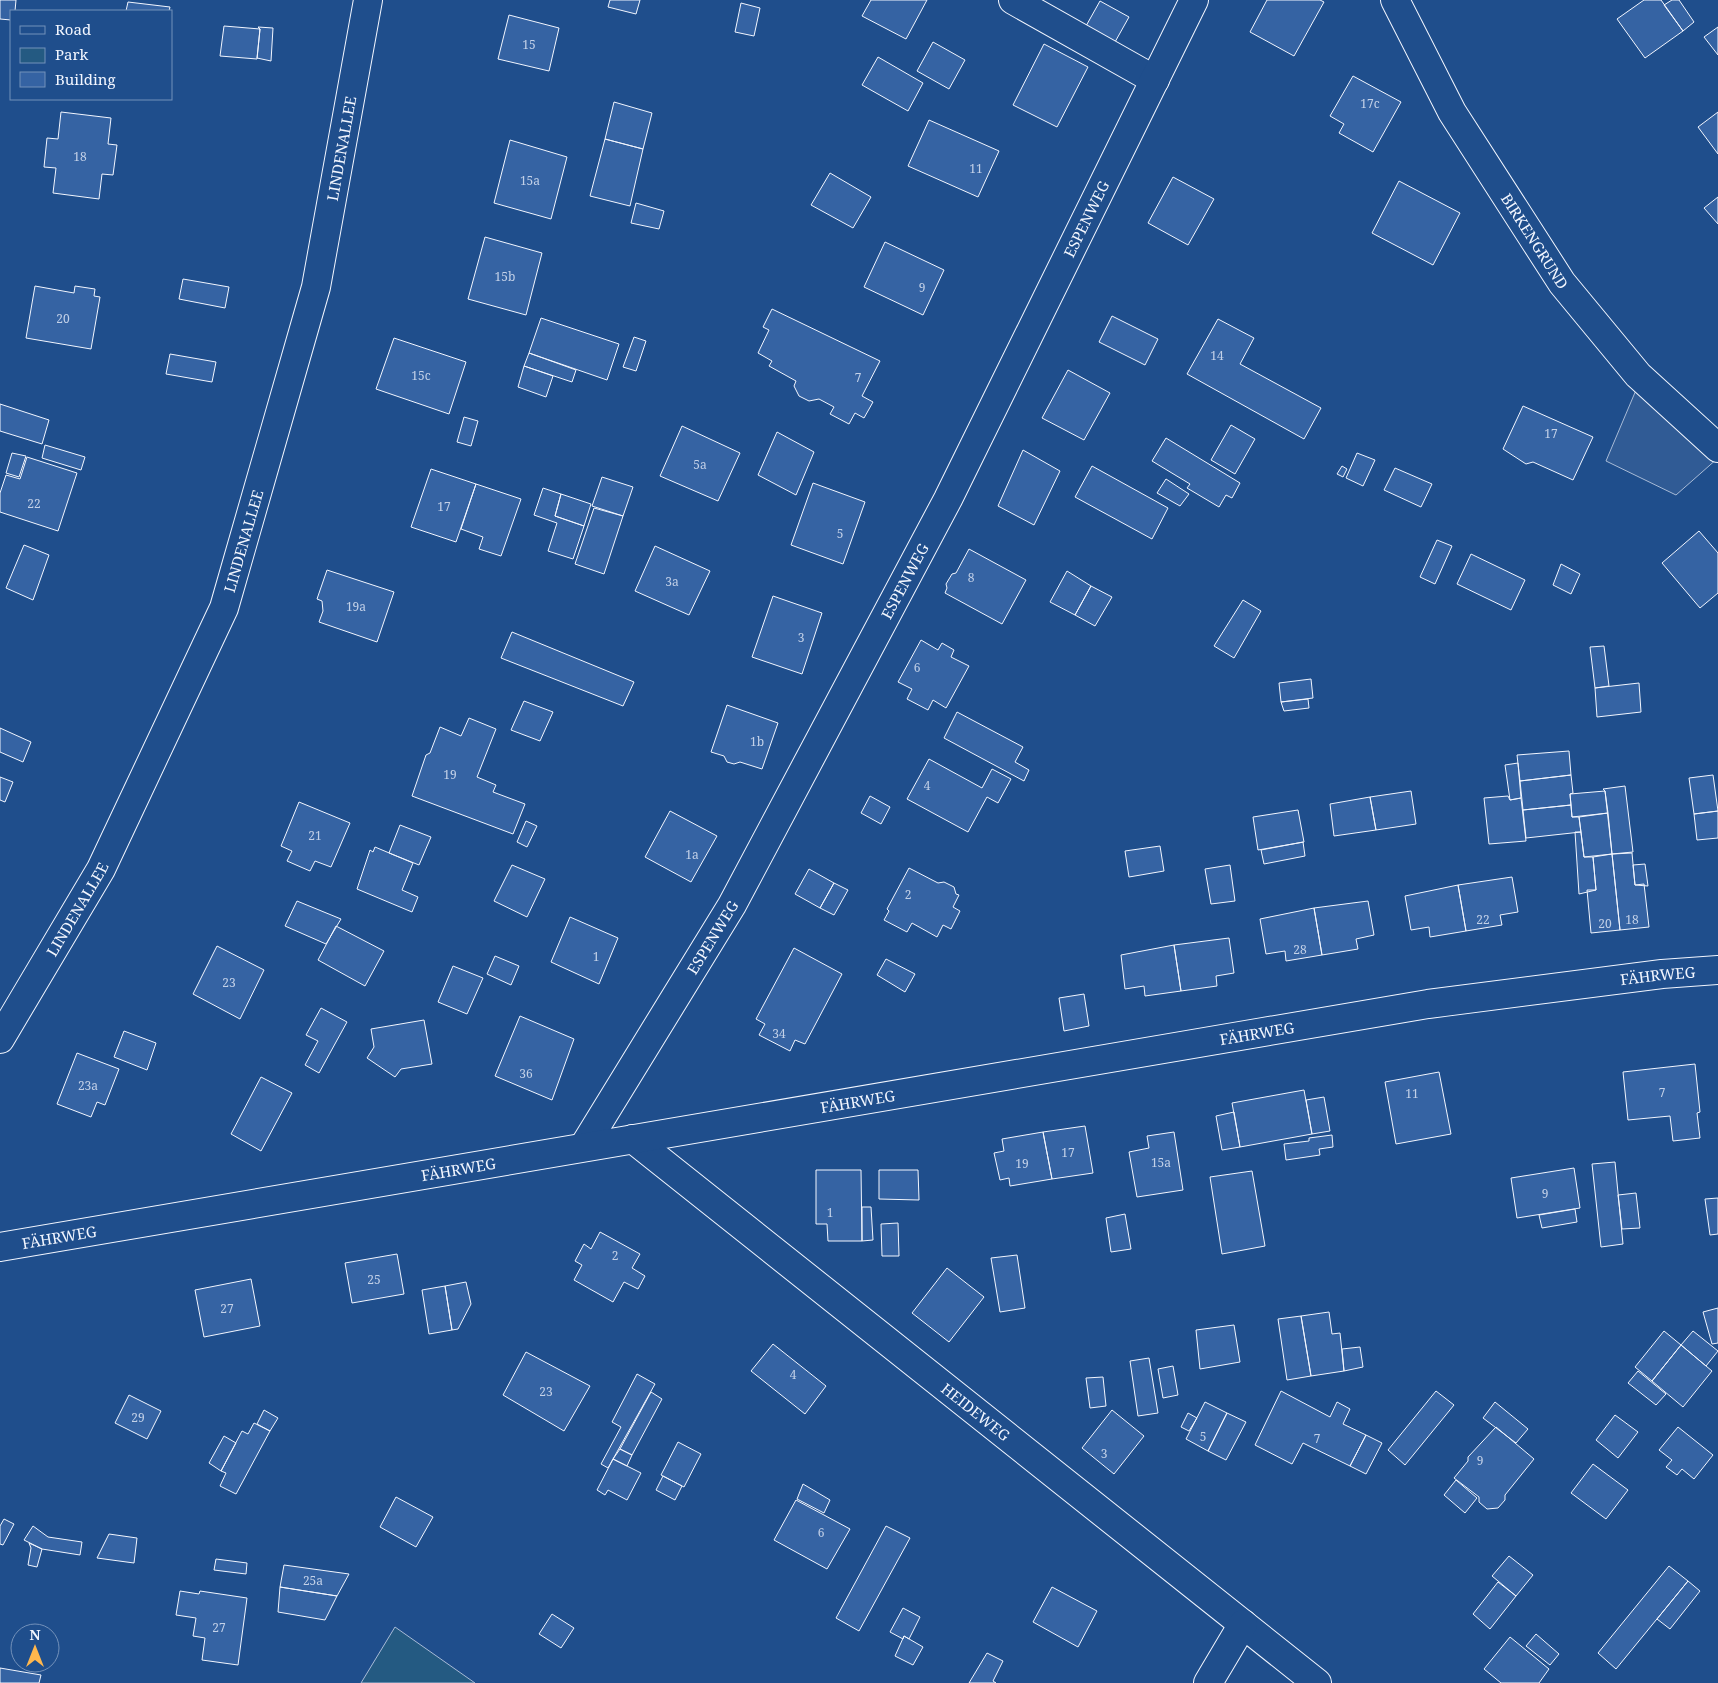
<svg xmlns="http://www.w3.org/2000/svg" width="1718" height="1683" font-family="'Noto Serif',serif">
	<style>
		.green { fill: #245a82; stroke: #a8bbd7 }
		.parking { fill: #305b95; stroke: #a8bbd7 }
		.building { fill: #3563a3; stroke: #f2f6ff }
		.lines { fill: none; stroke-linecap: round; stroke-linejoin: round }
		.minor-casing { stroke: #f2f6ff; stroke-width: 30 }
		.minor { stroke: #1f4e8c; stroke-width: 28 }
		.labels { text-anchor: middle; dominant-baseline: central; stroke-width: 4; stroke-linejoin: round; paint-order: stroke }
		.number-label { font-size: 12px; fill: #c3d1e8 }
		.street-label { font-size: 15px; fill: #f2f6ff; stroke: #1f4e8c }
	</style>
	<rect width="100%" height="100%" fill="#1f4e8c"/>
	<!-- green -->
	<path class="green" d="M395,1627l80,56h-114z"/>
	<!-- parking -->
	<path class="parking" d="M1639,383l79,75 -42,37 -70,-34z"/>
	<!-- building -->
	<path class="building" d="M0,0h16l-1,11h-4v9l-11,-1z
		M610,0h30l-4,14 -28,-7z
		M871,0h56l-21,39 -44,-23z
		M1267,0h53l4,2 -30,54 -44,-24z
		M1644,0h17l22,31 -38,27 -28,-39z
		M1672,0h7l15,22 -11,9 -19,-26z
		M1100,1l29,16 -14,25 -29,-16z
		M128,2l42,5 -1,4h-43z
		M741,3l19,5 -6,28 -19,-4z
		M509,15l50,13 -10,43 -51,-12z
		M224,26l36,3 -3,30 -37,-3z
		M258,27l15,1 -2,33 -14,-3 3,-29z
		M1718,27v28l-14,-18z
		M933,42l32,18 -16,29 -32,-18z
		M1044,44l44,23 -31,60 -44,-22z
		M878,57l45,26 -15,28 -46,-26z
		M1353,76l48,26 -28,50 -34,-19 5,-9 -14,-8z
		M614,102l38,11 -9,36 -38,-10z
		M61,112l50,6 -3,26 9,1 -4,30 -11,-1 -3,25 -46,-6 3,-25 -12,-1 3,-29 11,1z
		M1718,112v42l-20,-27z
		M929,120l70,31 -21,46 -70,-31z
		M605,139l38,10 -13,57 -40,-10z
		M510,140l57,17 -16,62 -57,-16z
		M830,173l41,24 -18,31 -42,-23z
		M1173,177l41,22 -26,46 -40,-22z
		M1399,181l61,32 -27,52 -61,-32z
		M1718,197v27l-14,-16z
		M636,203l28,8 -5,18 -28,-6z
		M485,237l57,16 -16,62 -58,-16z
		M885,242l59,28 -21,45 -59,-28z
		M183,279l46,8 -4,21 -46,-9z
		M35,286l39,7 1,-7 20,3 -1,7 6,1 -9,52 -65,-11z
		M772,309l108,52 -18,35 11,6 -9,16 -9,-5 -6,11 -19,-10 4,-7 -15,-8 -10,2 -10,-5 -5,-10 2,-5 -27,-15 3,-5 -14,-8 11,-23 -6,-3z
		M1112,316l46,23 -13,26 -46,-23z
		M541,318l78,26 -12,36 -78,-27z
		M1218,319l36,19 -14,26 81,44 -17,31 -117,-65z
		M634,337l12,4 -10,30 -13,-4z
		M394,338l72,24 -17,52 -73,-25z
		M529,353l47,17 -4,12 -48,-16z
		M170,354l46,8 -4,20 -46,-8z
		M524,366l29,10 -7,21 -28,-10z
		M1068,370l42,23 -26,47 -42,-22z
		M0,404l49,16 -7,24 -42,-13z
		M1523,406l70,31 -20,43 -40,-18 -7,2 -23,-15z
		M464,417l14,4 -7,25 -14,-4z
		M1231,425l24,14 -20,35 -24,-14z
		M682,426l58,27 -22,48 -58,-25z
		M777,432l37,20 -18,43 -38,-20z
		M1166,438l74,45 -8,15 -6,-3 -7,12 -32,-19 3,-4 -38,-23z
		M45,445l40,12 -4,13 -39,-12z
		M1023,450l37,21 -26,54 -36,-19z
		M12,453l14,3 -7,21 -13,-4z
		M1357,453l18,7 -12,26 -17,-8z
		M27,457l50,16 -19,58 -58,-19v-19l6,-18 14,4z
		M1092,466l76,42 -16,31 -77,-42z
		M1342,466l5,3 -4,8 -6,-3z
		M1395,468l37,16 -11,23 -37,-17z
		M431,469l45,15 -20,58 -45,-15z
		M602,477l31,10 -10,29 -31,-10z
		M1166,479l23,15 -9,12 -23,-13z
		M813,483l52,19 -22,62 -52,-19z
		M476,484l45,15 -20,57 -22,-7 4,-12 -22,-8z
		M543,488l18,6 -6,22 29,10 -11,33 -25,-8 9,-28 -23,-8z
		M561,494l30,10 -7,22 -29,-10z
		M594,508l29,8 -19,58 -29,-10z
		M1699,531l19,22v40l-18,15 -38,-45z
		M1437,540l15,6 -17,38 -15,-7z
		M24,545l25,10 -16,45 -27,-12z
		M655,546l55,25 -21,44 -54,-24z
		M969,549l57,31 -24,44 -57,-31 2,-5 -1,-4 6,-10 4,-1z
		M1471,554l54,26 -14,30 -54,-26z
		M1561,564l19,10 -9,20 -18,-9z
		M327,570l67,22 -17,50 -58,-20 4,-11 -1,-10 -5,-2z
		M1067,571l24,15 -16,29 -25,-13z
		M1091,586l21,11 -17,29 -20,-11z
		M773,596l49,17 -20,61 -50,-17z
		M1243,600l18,11 -27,47 -20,-12z
		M512,632l122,50 -11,24 -122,-48z
		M921,640l17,10 4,-7 12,7 -3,7 18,9 -23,42 -13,-8 -5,10 -21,-11 5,-10 -14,-7z
		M1604,646l5,40 -14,2 -5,-41z
		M1311,679l2,19 -32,4 -2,-19z
		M1639,683l2,29 -44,5 -2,-29z
		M1308,699l1,9 -25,3 -3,-9z
		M524,701l29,11 -13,29 -29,-11z
		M727,705l51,18 -16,46 -22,-7 -6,2 -7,-2 -3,-6 -13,-4z
		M957,712l66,35 -8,15 14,8 -5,11 -80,-43z
		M469,718l27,11 -19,48 19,8 -3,7 32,12 -12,30 -101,-38 14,-41 4,-2 10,-26 21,9z
		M0,728l31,14 -8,20 -23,-10z
		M1569,751l2,24 -51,6 -3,-26z
		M929,759l53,29 10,-19 19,10 -13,24 -11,-6 -19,35 -61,-33z
		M1518,763l3,35 -11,2 -5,-35z
		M1571,775l2,18 -3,1 1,11 -48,5 -3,-29z
		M1713,775l5,36 -24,3 -5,-36z
		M0,777l13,5 -8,20 -5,-2z
		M1625,786l8,66 -21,2 -7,-63 -2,-2z
		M1411,791l5,33 -40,6 -6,-33z
		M1605,791l3,22 -36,4 -2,-23z
		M870,796l20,11 -9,17 -20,-11z
		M1508,796l2,4 11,-2 5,43 -37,3 -5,-46z
		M1370,797l6,33 -42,6 -4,-32z
		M299,802l51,21 -19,44 -16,-6 -5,10 -23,-10 5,-10 -11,-5z
		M1571,805l1,12h7l2,15 -55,6 -3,-28z
		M1298,810l6,32 -46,8 -5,-33z
		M670,811l47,25 -26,46 -46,-25z
		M1718,811v27l-21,2 -3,-26z
		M1608,813l4,41 -28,3 -5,-40z
		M526,821l11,5 -10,21 -10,-5z
		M400,825l31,12 -12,28 -30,-12z
		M1575,832h6l3,25h9l3,33 -17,4z
		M1303,842l2,14 -41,8 -3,-14z
		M1160,846l4,25 -35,6 -4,-26z
		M375,847l38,16 -11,27 16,7 -6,15 -55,-23 13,-39 3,2z
		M1632,853l3,32 9,-1 5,43 -29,3 -8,-76z
		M1612,854l8,76 -29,3 -4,-43h9l-3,-33z
		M1645,864l3,22 -13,-1 -2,-20z
		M512,865l33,14 -18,38 -33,-16z
		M1230,865l5,36 -24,3 -6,-35z
		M909,868l29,15 6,-1 10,5 2,7 3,1 -6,12 7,4 -9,18 -8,-4 -6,12 -25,-14 -5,9 -23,-12 5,-9 -2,-2z
		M809,869l25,14 -14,25 -25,-14z
		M1512,877l6,35 -18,3 2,10 -36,6 -8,-46z
		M834,883l14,7 -14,25 -14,-7z
		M1458,885l8,46 -36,6 -1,-10 -18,3 -6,-34z
		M297,901l44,18 -15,25 -41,-18z
		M1368,901l6,34 -18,4 2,10 -36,6 -8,-47z
		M1314,908l8,47 -36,6 -1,-10 -19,3 -6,-35z
		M570,917l48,21 -19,46 -48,-22z
		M336,926l48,25 -19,35 -47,-26z
		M1229,938l5,35 -18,3 1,10 -36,5 -7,-46z
		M1174,945l7,46 -36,5 -1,-10 -19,3 -4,-34z
		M217,946l47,24 -24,49 -47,-25z
		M794,948l48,26 -37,70 -10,-4 -5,11 -31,-16 6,-11 -9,-5z
		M495,956l24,10 -8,19 -24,-11z
		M886,959l29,15 -10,18 -28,-17z
		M453,966l30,12 -16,36 -29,-12z
		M1084,994l5,32 -25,5 -5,-33z
		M321,1008l26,14 -28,51 -14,-8 13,-24 -12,-6z
		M520,1016l54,23 -22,61 -57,-24z
		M424,1020l8,44 -31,5 -6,8 -28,-19 7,-11 -3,-18z
		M124,1031l32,12 -9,27 -33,-13z
		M77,1053l42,16 -14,36 -8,-3 -6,15 -34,-13z
		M1695,1064l5,48 -3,1 3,25 -27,3 -3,-25 -42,4 -5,-48z
		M1439,1072l12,62 -55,10 -11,-62z
		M261,1077l31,16 -31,58 -30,-17z
		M1304,1090l8,44 -72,13 -8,-44z
		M1324,1097l6,34 -18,3 -6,-34z
		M1234,1112l6,35 -18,3 -6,-34z
		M1085,1126l8,47 -41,6 -9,-47z
		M1043,1132l9,47 -42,7 -1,-8 -9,2 -6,-27 10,-2 -2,-12z
		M1174,1132l9,58 -46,7 -8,-45 20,-4 -2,-12z
		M1332,1135l1,12 -14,2 1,6 -34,5 -2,-16 25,-3v-3z
		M1615,1162l8,82 -22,3 -9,-83z
		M1574,1168l6,40 -63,10 -6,-40z
		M816,1170h45l1,71h-34l-1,-17h-11z
		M879,1170h39l1,30 -40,-1z
		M1252,1171l13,75 -43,8 -12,-77z
		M1636,1193l4,35 -18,1 -4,-34z
		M1718,1198v36l-8,1 -5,-36z
		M862,1207h9l2,33 -11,1z
		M1575,1209l2,13 -35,6 -3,-13z
		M1125,1214l6,35 -20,3 -5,-34z
		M898,1223l1,33h-17l-1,-32z
		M600,1232l40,22 -8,14 13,8 -7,13 -14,-7 -11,20 -39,-22 8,-15 -7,-4 9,-17 7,5z
		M397,1254l7,40 -52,9 -7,-40z
		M1017,1255l8,53 -25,4 -9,-54z
		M947,1268l37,29 -35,45 -37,-29z
		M251,1279l9,47 -56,11 -9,-47z
		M466,1282l5,22 -13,25 -6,1 -7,-44z
		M445,1286l7,44 -23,4 -7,-44z
		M1718,1308v35l-6,1 -9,-32z
		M1329,1312l3,22 8,-1 4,38 -33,5 -10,-60z
		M1301,1316l10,60 -24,4 -9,-61z
		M1234,1325l6,37 -40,7 -4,-39z
		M1664,1331l17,14 -29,36 -17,-14z
		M1693,1331l25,20 -12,15 -25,-21z
		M773,1344l53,42 -21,28 -54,-43z
		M1681,1345l31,26 -29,36 -31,-26z
		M1360,1347l3,20 -19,4 -2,-22z
		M526,1352l64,34 -26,45 -61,-36z
		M1149,1358l9,55 -20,3 -8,-55z
		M1173,1366l5,29 -15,3 -5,-29z
		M1638,1371l28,23 -10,11 -28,-22z
		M637,1374l18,10 -47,84 -7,-4 20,-37 -9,-5z
		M1103,1377l3,29 -16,2 -4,-30z
		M1281,1391l49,26 7,-15 13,7 -7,15 23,11 -16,31 -47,-23 -11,21 -37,-19z
		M1436,1391l18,14 -49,60 -17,-15z
		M651,1392l11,7 -30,56 -12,-6z
		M129,1395l32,16 -14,28 -32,-16z
		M1205,1402l22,11 -19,38 -22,-12z
		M1495,1402l33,27 -12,14 -33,-25z
		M264,1410l14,8 -8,13 -13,-7z
		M1112,1410l32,26 -30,38 -32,-26z
		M1188,1413l9,5 -8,13 -8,-4z
		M1227,1413l19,9 -20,38 -18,-9z
		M1615,1415l23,17 -20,26 -22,-18z
		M254,1423l16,8 -34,63 -16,-8 6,-13 -5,-2 21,-40 6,3z
		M1496,1427l38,32 -29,36v5l-7,8 -11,1 -8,-7v-5l-25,-19 14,-17v-4z
		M1678,1427l35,28 -19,24 -12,-10 -5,6 -11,-8 6,-7 -13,-10z
		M1366,1435l16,8 -16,31 -16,-8z
		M224,1436l12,7 -15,28 -12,-8z
		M678,1442l23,12 -17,33 -23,-12z
		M620,1449l12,6 -5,11 -14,-7z
		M613,1459l28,14 -14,27 -19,-10 -3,5 -8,-5z
		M1593,1464l35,26 -22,29 -35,-26z
		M663,1476l19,10 -7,14 -19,-10z
		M1456,1480l21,18 -12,15 -21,-18z
		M803,1484l27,16 -6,13 -27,-14z
		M396,1497l37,20 -17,30 -36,-20z
		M796,1500l54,29 -23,40 -53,-29z
		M4,1519l10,5 -11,21 -3,-1v-18z
		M33,1526l15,11 34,5 -2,13 -38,-6 -18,-9z
		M886,1526l24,12 -51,93 -23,-13z
		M109,1534l28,4 -3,25 -37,-5z
		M29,1543l13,6 -5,18 -9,-2 3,-17z
		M1509,1556l24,19 -17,21 -24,-20z
		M216,1559l31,4 -1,11 -32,-4z
		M284,1565l65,9 -12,22 -57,-9z
		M1669,1566l19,15 -72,88 -18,-16z
		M1688,1581l12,10 -30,38 -13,-10z
		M1498,1582l18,14 -26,33 -17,-15z
		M280,1587l57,9 -12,24 -47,-8z
		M1052,1587l45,24 -19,36 -45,-25z
		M180,1591l19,3 1,-3 47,7 -9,67 -36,-5 3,-22 -12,-2 3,-18 -20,-3z
		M903,1608l17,9 -11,22 -5,-3 -1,3 -13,-7z
		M552,1614l22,14 -13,20 -22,-14z
		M1536,1634l23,20 -9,11 -24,-19z
		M904,1636l19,11 -10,18 -18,-9z
		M1510,1637l39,32 -10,14h-38l-17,-14z
		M987,1653l16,8 -10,20 3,2h-27z
		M0,1668l41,7 -2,8h-39z"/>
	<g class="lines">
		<defs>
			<g id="minor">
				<path d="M1013,0l142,80"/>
				<path id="s1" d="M1395,0l57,112 110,171 76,92 80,73"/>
				<path id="s2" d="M0,1039l101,-170 123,-261 92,-321 52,-287"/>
				<path id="s3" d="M633,1139l684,544"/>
				<path id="s4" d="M584,1146l148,-241 216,-406 246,-499"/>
				<path id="s5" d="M0,1247l1428,-243 234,-30 56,-4"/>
				<path d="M1208,1683l35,-59"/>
			</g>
		</defs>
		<!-- minor casing -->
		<use href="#minor" class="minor-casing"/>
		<!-- minor -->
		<use href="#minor" class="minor"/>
	</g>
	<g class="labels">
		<!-- number labels -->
		<g class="number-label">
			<text x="529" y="44">15</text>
			<text x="1370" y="103">17c</text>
			<text x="80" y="156">18</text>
			<text x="976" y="168">11</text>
			<text x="530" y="180">15a</text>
			<text x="505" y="276">15b</text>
			<text x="922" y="287">9</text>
			<text x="63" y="318">20</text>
			<text x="1217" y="355">14</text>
			<text x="421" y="375">15c</text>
			<text x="858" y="377">7</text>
			<text x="1551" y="433">17</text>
			<text x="700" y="464">5a</text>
			<text x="34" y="503">22</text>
			<text x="444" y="506">17</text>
			<text x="840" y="533">5</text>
			<text x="971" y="577">8</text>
			<text x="672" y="581">3a</text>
			<text x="356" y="606">19a</text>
			<text x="801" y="637">3</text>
			<text x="917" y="667">6</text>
			<text x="757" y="741">1b</text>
			<text x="450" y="774">19</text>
			<text x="927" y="785">4</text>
			<text x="315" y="835">21</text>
			<text x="692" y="854">1a</text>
			<text x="908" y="894">2</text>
			<text x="1483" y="919">22</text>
			<text x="1632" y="919">18</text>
			<text x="1605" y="923">20</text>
			<text x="1300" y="949">28</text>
			<text x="596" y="956">1</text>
			<text x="229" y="982">23</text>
			<text x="779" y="1033">34</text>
			<text x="526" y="1073">36</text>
			<text x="88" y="1085">23a</text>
			<text x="1662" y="1092">7</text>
			<text x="1412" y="1093">11</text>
			<text x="1068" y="1152">17</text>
			<text x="1161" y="1162">15a</text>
			<text x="1022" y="1163">19</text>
			<text x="1545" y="1193">9</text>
			<text x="830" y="1212">1</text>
			<text x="615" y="1255">2</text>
			<text x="374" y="1279">25</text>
			<text x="227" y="1308">27</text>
			<text x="793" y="1374">4</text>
			<text x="546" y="1391">23</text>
			<text x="138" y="1417">29</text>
			<text x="1203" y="1436">5</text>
			<text x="1317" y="1438">7</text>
			<text x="1104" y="1453">3</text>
			<text x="1480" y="1460">9</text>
			<text x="821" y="1532">6</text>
			<text x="313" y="1580">25a</text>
			<text x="219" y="1627">27</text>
		</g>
		<!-- street labels -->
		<g class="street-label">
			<text stroke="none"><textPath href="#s2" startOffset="961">LINDENALLEE</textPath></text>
			<text stroke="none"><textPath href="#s4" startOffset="1055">ESPENWEG</textPath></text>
			<text stroke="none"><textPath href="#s1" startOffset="279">BIRKENGRUND</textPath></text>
			<text stroke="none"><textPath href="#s2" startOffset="556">LINDENALLEE</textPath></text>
			<text stroke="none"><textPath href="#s4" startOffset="650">ESPENWEG</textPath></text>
			<text stroke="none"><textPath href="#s2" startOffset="151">LINDENALLEE</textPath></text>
			<text stroke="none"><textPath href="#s4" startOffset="245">ESPENWEG</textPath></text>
			<text stroke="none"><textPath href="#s5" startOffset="1680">FÄHRWEG</textPath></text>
			<text stroke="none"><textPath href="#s5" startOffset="1275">FÄHRWEG</textPath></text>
			<text stroke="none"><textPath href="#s5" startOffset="870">FÄHRWEG</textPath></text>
			<text stroke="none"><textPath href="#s5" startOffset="465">FÄHRWEG</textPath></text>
			<text stroke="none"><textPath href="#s5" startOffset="60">FÄHRWEG</textPath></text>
			<text stroke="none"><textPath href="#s3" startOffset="438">HEIDEWEG</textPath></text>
		</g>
	</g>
	<!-- legend -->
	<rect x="10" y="10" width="162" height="90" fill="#1f4e8c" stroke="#7391ba"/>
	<rect x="20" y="26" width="25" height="8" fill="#1f4e8c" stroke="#7391ba"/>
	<text x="55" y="35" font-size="15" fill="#f2f6ff">Road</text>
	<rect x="20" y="48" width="25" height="15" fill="#245a82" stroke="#7391ba"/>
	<text x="55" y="60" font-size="15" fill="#f2f6ff">Park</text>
	<rect x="20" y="72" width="25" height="15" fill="#3563a3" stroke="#7391ba"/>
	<text x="55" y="85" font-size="15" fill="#f2f6ff">Building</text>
	<!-- north arrow -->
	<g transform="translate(35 1648)"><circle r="24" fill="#1f4e8c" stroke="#7391ba"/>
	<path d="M0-4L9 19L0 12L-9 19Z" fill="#ffb74d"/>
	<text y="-8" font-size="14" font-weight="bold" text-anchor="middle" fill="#f2f6ff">N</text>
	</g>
</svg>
